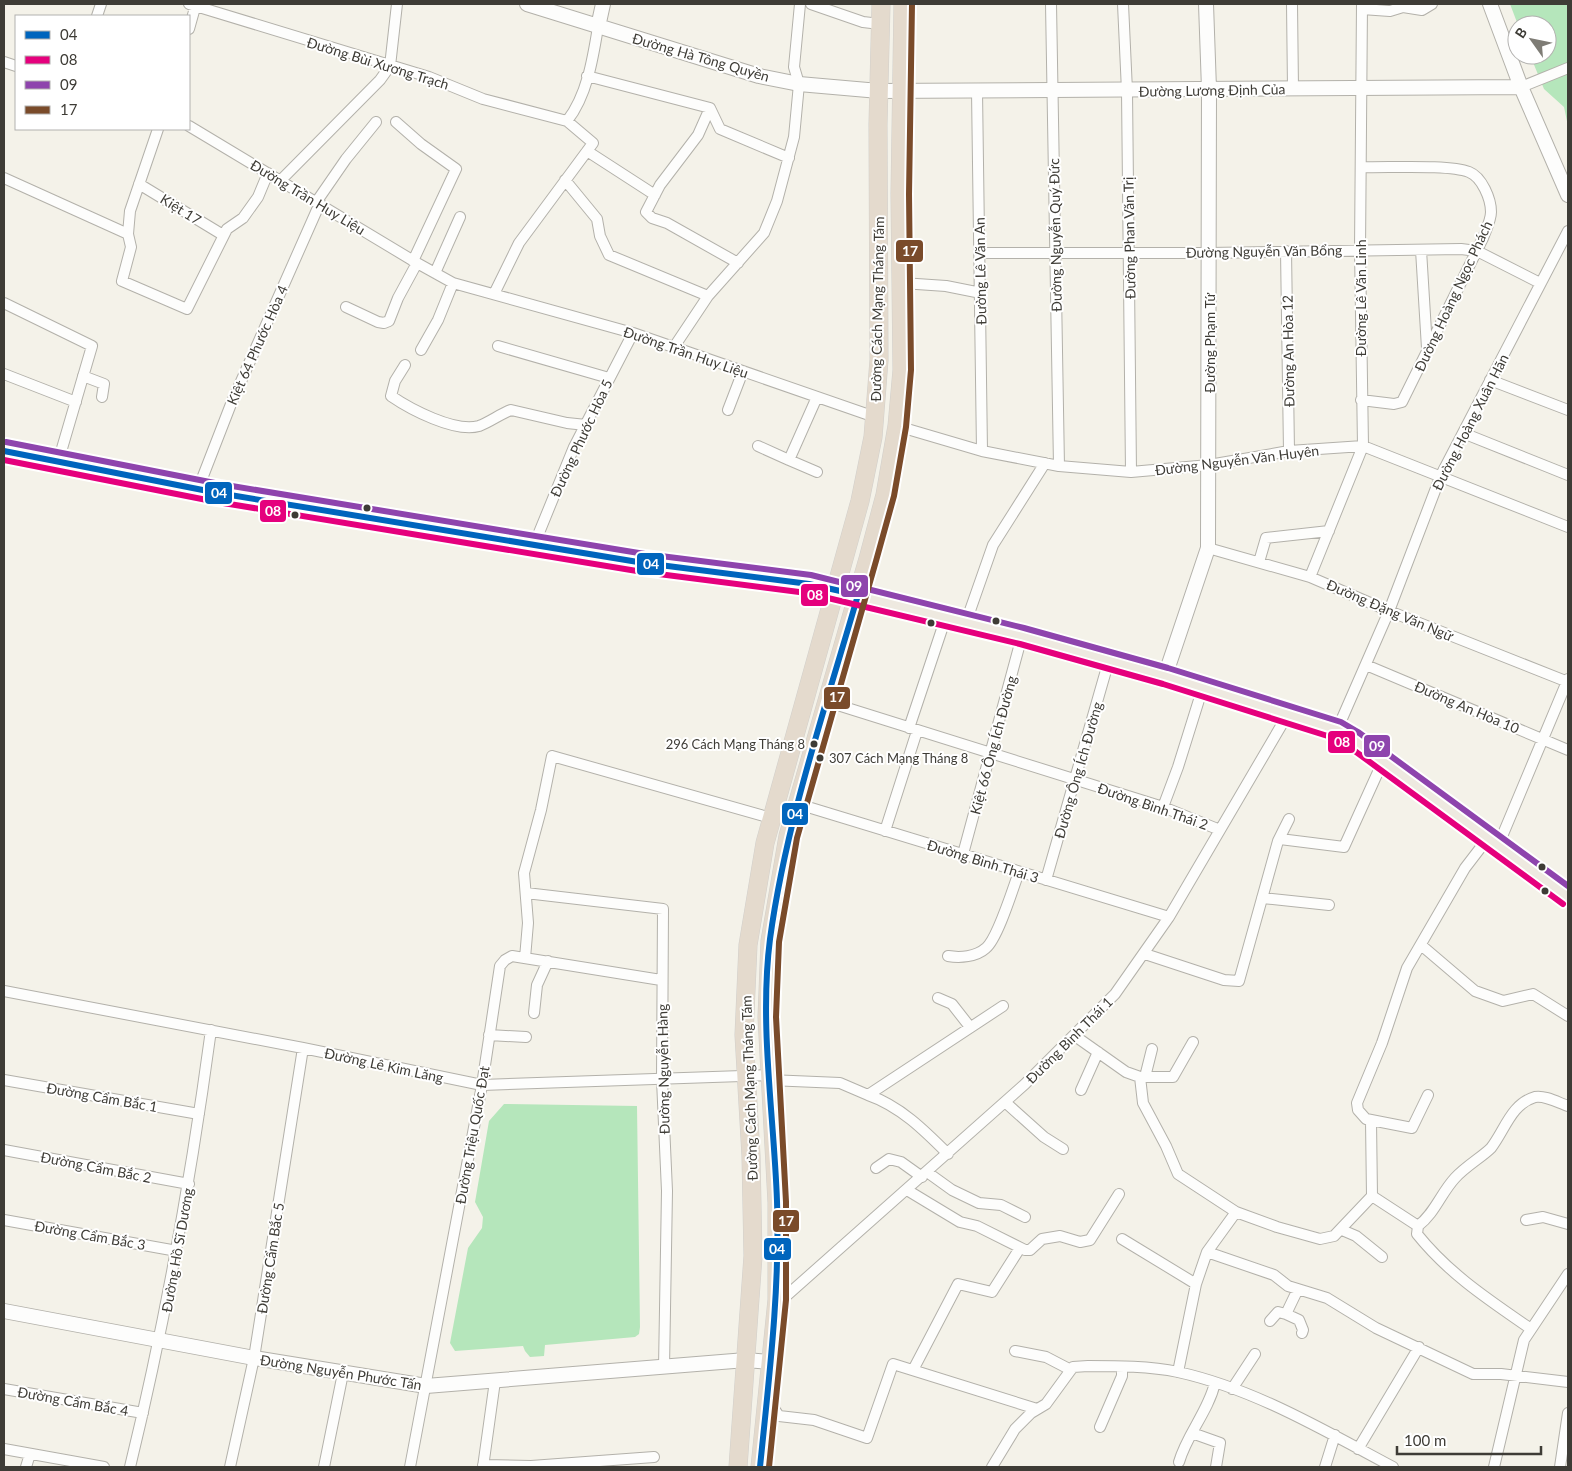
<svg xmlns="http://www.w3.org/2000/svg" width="1572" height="1471" font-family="Lato,sans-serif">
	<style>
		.water { fill: #b5e6bb }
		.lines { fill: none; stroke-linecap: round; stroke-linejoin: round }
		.street-casing { stroke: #b3b1aa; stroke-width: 12 }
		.secondary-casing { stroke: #b3b1aa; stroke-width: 16 }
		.primary-casing { stroke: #d1cfcb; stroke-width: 17 }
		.highway-casing { stroke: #d1cfcb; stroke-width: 19 }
		.street { stroke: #fdfdfc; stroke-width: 10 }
		.secondary { stroke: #fdfdfc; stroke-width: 14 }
		.primary { stroke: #eee9e0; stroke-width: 15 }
		.highway { stroke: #e4dacd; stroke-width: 18 }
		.bus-1-casing { stroke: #fff; stroke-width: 10 }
		.bus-2-casing { stroke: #fff; stroke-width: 10 }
		.bus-3-casing { stroke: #fff; stroke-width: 10 }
		.bus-4-casing { stroke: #fff; stroke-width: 10 }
		.bus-1 { stroke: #0065bd; stroke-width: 6 }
		.bus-2 { stroke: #e5007d; stroke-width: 6 }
		.bus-3 { stroke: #8e44ad; stroke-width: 6 }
		.bus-4 { stroke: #7a4b2a; stroke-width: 6 }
		.bus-dot { fill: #3e3c36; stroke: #fff; stroke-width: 2 }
		.labels { text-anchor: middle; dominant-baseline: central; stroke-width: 4; stroke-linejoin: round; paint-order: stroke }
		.bus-label { font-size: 13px; fill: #3e3c36; stroke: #fff; text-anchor: end }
		.street-label { font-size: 14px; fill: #3e3c36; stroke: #fff }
		.line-badge { stroke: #fff; stroke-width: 2 }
		.badge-label { font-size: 14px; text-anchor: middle; font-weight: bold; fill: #fff }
	</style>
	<rect width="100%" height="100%" fill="#f4f2e9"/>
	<!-- water -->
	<path class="water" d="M1510,4h58v122l-4,-19 -20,-18 -14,-34h17v-30h-29z
		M504,1104l133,2 3,221 -1,7 -4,3 -90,8 -1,11 -14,1 -5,-6 -2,-5 -68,5 -5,-8 18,-95 14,-20 1,-11 -8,-15 14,-81z"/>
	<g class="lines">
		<defs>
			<path id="street" d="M189,4l240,73 54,22 84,22
				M811,4l52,18 17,2
				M1051,4l8,462
				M1123,4l4,87 4,381
				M1292,4l1,85
				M1362,9l28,2 13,-4 19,3 10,-6
				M97,16l4,-12
				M189,29l7,-25
				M4,62l12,4
				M587,76l123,32 10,21 69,29
				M1521,87l47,-19
				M977,91l5,360
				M710,108l-12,27 -38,50 -14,27 6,6 15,5 71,40
				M567,121c20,-25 26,-63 31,-94
				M396,122l25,22 35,25 -43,92
				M189,126l228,137 36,20 180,50 242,84
				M587,151l68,44
				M1361,167c24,1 88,-3 108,5 13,5 22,27 22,40 0,8 -5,18 -8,26l-81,164 -8,2 -33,-4
				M4,178l124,56 2,-23 28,-82
				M281,180l99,-100 10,-14 7,-62
				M565,180l32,39 3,17 9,19 99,41
				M139,184l84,51
				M317,201l29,-42 30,-37
				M128,234l3,13 -9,34 65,28 40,-80 16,-11 15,-21 10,-24
				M1421,250l6,98
				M1286,251l3,200
				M980,253h228l253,-4 16,2 63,32
				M435,273l25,-56
				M902,283l44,3 35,7
				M494,294l25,-51 74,-100 -26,-22
				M4,303l88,43 -34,116
				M346,307l32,15 6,1 5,-2 9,-23 19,-35
				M498,346l111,32
				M674,347l34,-51 56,-63 13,-32 17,-64 5,-53 -5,-17 6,-63
				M421,350l17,-30 15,-37
				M405,365l-10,16 -4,15c19,13 64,37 88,30 11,-4 21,-12 32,-16l56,13 19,2
				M4,374l72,28
				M83,376l21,8 -2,13
				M1490,380l78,30
				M728,410l15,-39
				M897,426l85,25 77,15 72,6 78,-7 80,-14 74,-5 205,81
				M1463,433l105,42
				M758,446l31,14 28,-63
				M789,460l28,12
				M198,489l33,-85 89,-201
				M534,545l40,-98 59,-114
				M1208,548l102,29 79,34 179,71
				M1259,562l7,-24 63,-7
				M1310,577l53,-131 -3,-197 2,-245
				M966,622l27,-77 52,-82
				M1366,665l202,85
				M828,702l335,105 57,23
				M909,728l37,-111
				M1337,730l52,-119 52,-136 127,-244
				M798,804l371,113
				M1163,807l15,-40 25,-80
				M885,831l32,-100
				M1280,839l64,8 39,-86
				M1498,846l70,-167
				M963,854l59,-218
				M1046,880l63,-220
				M526,893l137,16 -1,171 5,111 -3,177
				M1262,898l67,7
				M1421,945l54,46 28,10 30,-7 35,22
				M1145,954l79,26 15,1 39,-140 11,-22
				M948,956c12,2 28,1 38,-8 12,-10 27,-60 33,-76
				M525,958l3,-35 -4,-50 17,-63 11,-54 219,62
				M4,991l299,57 179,37 287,-10
				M938,998l14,6 18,23
				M534,1013l3,-28 11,-24
				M489,1035l37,2
				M1075,1036l51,36 14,5 3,26 23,43 12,28 58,38 41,15 43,12 14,-3 38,-40
				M1140,1077h33l20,-35
				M1145,1077l7,-28
				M4,1080l195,34
				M769,1080l71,3 28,12 135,-89
				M1081,1090l17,-38
				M868,1095c32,11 56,35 80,59
				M1428,1095l-16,33 -46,-9 -8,-9 -1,-7 25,-60 25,-75 58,-100 23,-30
				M1005,1102l39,35 19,12
				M1371,1121l1,75
				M4,1150l185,34
				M876,1168l13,-9 12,3 21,15
				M927,1172l25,18 27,13 22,2 24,12
				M907,1190l53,32 17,4 48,24h5l12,-11 18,-3 20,6 10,-2 29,-46
				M1372,1196l46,30
				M4,1220l173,31
				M1526,1220l17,-3 25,7
				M1418,1226c17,-13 23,-33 37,-48 11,-12 27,-21 36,-30 14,-18 20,-44 44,-51 10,-2 24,6 33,9
				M1418,1226l-1,8c32,40 72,66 114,95
				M1342,1230l14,6 26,21
				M1122,1239l74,45
				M1207,1252l67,23 14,11 39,12 49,30 97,46h28l67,8
				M776,1305l249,-221 90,-90 54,-77 119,-203
				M1286,1314l13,6 4,10 -1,3
				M1270,1321l8,-9 8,2 12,-25
				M1015,1351l31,6 25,13
				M913,1370l45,-86 34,8 28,-44
				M1178,1372l18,-88 11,-32 29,-40
				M4,1389l139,24
				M1232,1389l23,-35
				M768,1400l11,16 35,4 53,18 26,-74 144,45
				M1100,1427l22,-51v-9
				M1192,1433l28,10 -4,24
				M4,1449l100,18
				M1358,1449l61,-102
				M1179,1462c8,-28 29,-50 36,-79
				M483,1465l48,1 123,-9
				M26,1467l4,-13
				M130,1467c35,-144 61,-289 81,-437
				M230,1467l24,-109 49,-310
				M324,1467l19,-94
				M410,1467l72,-382 18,-119 5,-6 7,-4 149,24
				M483,1467l12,-86
				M992,1467l23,-38 16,-16 15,-9 27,-37 15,-1c29,0 62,0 90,6 77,17 147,59 215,95
				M1325,1467l10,-32
				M1494,1467l30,-127 44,-66
				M1560,1467l8,-54"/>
			<path id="secondary" d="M527,4l232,72 40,8 80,7 642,-4
				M1490,4l31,83 47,108
				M598,27l5,-23
				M4,451c267,53 535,99 805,133l27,6
				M1165,676l43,-128 1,-459 -3,-85
				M4,1311l250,47 172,28 320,-26 25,2"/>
			<path id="primary" d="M836,590l167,41 162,45 172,54 16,9 215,158"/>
			<path id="highway" d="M738,1467l15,-211 -2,-100 -7,-121 4,-90 17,-102 95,-342 13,-64 6,-77 -1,-236 3,-120
				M760,1467l17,-167v-98l-10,-185 3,-76 18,-105 80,-277 17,-64 12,-69 5,-56 -2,-176 3,-190"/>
		</defs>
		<!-- street casing -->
		<use href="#street" class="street-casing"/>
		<!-- secondary casing -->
		<use href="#secondary" class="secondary-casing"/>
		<!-- primary casing -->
		<use href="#primary" class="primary-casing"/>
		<!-- highway casing -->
		<use href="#highway" class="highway-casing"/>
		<!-- street -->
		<use href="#street" class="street"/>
		<!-- secondary -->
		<use href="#secondary" class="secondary"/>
		<!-- primary -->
		<use href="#primary" class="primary"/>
		<!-- highway -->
		<use href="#highway" class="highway"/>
		<defs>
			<path id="bus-1" d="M4,451l214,42 426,70 165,21 49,11c-33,114 -72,227 -88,344 -11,86 4,176 7,262 3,89 -8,177 -17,266"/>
			<path id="bus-2" d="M4,460l213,42 426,70 164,21 213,51 143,40 171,54 14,8 215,158"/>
			<path id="bus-3" d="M6,442l214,42 425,70 166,21 213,53 144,40 173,54 17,10 210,154"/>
			<path id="bus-4" d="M769,1467l17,-167v-98l-10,-185 3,-75 18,-104 79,-277 18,-65 12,-69 5,-57 -2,-176 3,-190"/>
		</defs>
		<!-- bus-1 casing -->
		<use href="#bus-1" class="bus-1-casing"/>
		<!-- bus-2 casing -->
		<use href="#bus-2" class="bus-2-casing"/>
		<!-- bus-3 casing -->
		<use href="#bus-3" class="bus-3-casing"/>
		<!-- bus-4 casing -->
		<use href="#bus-4" class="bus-4-casing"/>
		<!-- bus-1 -->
		<use href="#bus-1" class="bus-1"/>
		<!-- bus-2 -->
		<use href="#bus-2" class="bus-2"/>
		<!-- bus-3 -->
		<use href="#bus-3" class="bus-3"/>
		<!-- bus-4 -->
		<use href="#bus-4" class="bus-4"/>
	</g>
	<!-- markers -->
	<g class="bus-dot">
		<circle cx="367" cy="508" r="4.5"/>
		<circle cx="295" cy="515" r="4.5"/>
		<circle cx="996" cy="621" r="4.5"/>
		<circle cx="931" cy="623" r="4.5"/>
		<circle cx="814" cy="744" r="4.5"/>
		<circle cx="820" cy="758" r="4.5"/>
		<circle cx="1542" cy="867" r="4.5"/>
		<circle cx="1545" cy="891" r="4.5"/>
	</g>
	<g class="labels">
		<!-- bus labels -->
		<g class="bus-label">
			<text x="805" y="744">296 Cách Mạng Tháng 8</text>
			<text x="829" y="758" text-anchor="start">307 Cách Mạng Tháng 8</text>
		</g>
		<!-- street labels -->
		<g class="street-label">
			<text transform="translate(701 57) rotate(16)">Đường Hà Tông Quyền</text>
			<text transform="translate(378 63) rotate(17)">Đường Bùi Xương Trạch</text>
			<text transform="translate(1212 90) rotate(-1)">Đường Lương Định Của</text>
			<text transform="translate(308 197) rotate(31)">Đường Trần Huy Liệu</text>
			<text transform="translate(181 209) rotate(32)">Kiệt 17</text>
			<text transform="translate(1055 235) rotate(-91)">Đường Nguyễn Quý Đức</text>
			<text transform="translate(1129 238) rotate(-91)">Đường Phan Văn Trị</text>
			<text transform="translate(1264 251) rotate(-1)">Đường Nguyễn Văn Bổng</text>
			<text transform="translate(980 271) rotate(-91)">Đường Lê Văn An</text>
			<text transform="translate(1453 296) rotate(-65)">Đường Hoàng Ngọc Phách</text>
			<text transform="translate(1360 298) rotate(-90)">Đường Lê Văn Linh</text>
			<text transform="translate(877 309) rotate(-89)">Đường Cách Mạng Tháng Tám</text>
			<text transform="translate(1209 343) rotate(-90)">Đường Phạm Tứ</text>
			<text transform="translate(257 345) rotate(-66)">Kiệt 64 Phước Hòa 4</text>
			<text transform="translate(1288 351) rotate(-91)">Đường An Hòa 12</text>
			<text transform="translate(686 352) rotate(19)">Đường Trần Huy Liệu</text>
			<text transform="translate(1470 422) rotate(-63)">Đường Hoàng Xuân Hãn</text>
			<text transform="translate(581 438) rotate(-65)">Đường Phước Hòa 5</text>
			<text transform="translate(1237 460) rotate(-7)">Đường Nguyễn Văn Huyên</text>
			<text transform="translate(1390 610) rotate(23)">Đường Đặng Văn Ngữ</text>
			<text transform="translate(1467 707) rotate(23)">Đường An Hòa 10</text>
			<text transform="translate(993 745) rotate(-75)">Kiệt 66 Ông Ích Đường</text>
			<text transform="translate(1078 770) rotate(-74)">Đường Ông Ích Đường</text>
			<text transform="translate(1153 806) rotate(19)">Đường Bình Thái 2</text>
			<text transform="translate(983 861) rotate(17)">Đường Bình Thái 3</text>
			<text transform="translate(1069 1040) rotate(-45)">Đường Bình Thái 1</text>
			<text transform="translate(384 1065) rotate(12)">Đường Lê Kim Lăng</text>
			<text transform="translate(663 1069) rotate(-91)">Đường Nguyễn Hàng</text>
			<text transform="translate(749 1088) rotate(-92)">Đường Cách Mạng Tháng Tám</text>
			<text transform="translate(102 1097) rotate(10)">Đường Cẩm Bắc 1</text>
			<text transform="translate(472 1135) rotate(-80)">Đường Triệu Quốc Đạt</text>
			<text transform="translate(96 1167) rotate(11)">Đường Cẩm Bắc 2</text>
			<text transform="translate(90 1235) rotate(10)">Đường Cẩm Bắc 3</text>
			<text transform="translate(177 1250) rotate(-80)">Đường Hồ Sĩ Dương</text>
			<text transform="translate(270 1258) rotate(-81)">Đường Cẩm Bắc 5</text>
			<text transform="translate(341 1372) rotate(9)">Đường Nguyễn Phước Tấn</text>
			<text transform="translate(73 1401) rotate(10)">Đường Cẩm Bắc 4</text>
		</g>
	</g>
	<g class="line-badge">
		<rect x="895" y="239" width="29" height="24" rx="5" fill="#7a4b2a"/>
		<rect x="204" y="481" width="29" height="24" rx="5" fill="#0065bd"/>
		<rect x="259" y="499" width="28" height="24" rx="5" fill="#e5007d"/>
		<rect x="636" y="552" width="29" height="24" rx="5" fill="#0065bd"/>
		<rect x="840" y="574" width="29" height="24" rx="5" fill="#8e44ad"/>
		<rect x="800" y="583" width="29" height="24" rx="5" fill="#e5007d"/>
		<rect x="823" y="686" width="28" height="24" rx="5" fill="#7a4b2a"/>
		<rect x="1327" y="730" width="29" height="24" rx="5" fill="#e5007d"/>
		<rect x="1363" y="734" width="28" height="24" rx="5" fill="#8e44ad"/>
		<rect x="781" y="802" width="28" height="24" rx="5" fill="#0065bd"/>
		<rect x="772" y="1209" width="28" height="24" rx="5" fill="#7a4b2a"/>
		<rect x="763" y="1237" width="29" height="24" rx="5" fill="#0065bd"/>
	</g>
	<g class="badge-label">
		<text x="910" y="256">17</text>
		<text x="219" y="498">04</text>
		<text x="273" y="516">08</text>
		<text x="651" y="569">04</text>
		<text x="854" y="591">09</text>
		<text x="815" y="600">08</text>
		<text x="837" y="702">17</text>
		<text x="1342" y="747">08</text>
		<text x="1377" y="751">09</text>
		<text x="795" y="819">04</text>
		<text x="786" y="1226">17</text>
		<text x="777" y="1254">04</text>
	</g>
	<!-- border -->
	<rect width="1572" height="1471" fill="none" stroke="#3e3c36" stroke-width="10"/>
	<!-- legend -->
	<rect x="15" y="15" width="175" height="115" fill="#ffffff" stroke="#b2b1af"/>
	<rect x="25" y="31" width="25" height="8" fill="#0065bd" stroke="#b2b1af"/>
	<text x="60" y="40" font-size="15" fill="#3e3c36">04</text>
	<rect x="25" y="56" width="25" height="8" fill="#e5007d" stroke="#b2b1af"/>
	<text x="60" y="65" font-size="15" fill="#3e3c36">08</text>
	<rect x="25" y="81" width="25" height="8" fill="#8e44ad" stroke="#b2b1af"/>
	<text x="60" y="90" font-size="15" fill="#3e3c36">09</text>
	<rect x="25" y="106" width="25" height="8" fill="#7a4b2a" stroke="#b2b1af"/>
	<text x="60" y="115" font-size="15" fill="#3e3c36">17</text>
	<!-- north arrow -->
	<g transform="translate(1532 40) rotate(303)"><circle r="24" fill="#ffffff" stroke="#b2b1af"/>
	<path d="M0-4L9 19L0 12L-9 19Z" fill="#7e7c75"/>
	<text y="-8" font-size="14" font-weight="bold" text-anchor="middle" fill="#3e3c36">B</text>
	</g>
	<!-- scale -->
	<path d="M1397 1446v8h144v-8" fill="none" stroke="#3e3c36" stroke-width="2.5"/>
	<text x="1404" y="1446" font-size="15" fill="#3e3c36" stroke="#ffffff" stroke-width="4" paint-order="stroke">100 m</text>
</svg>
